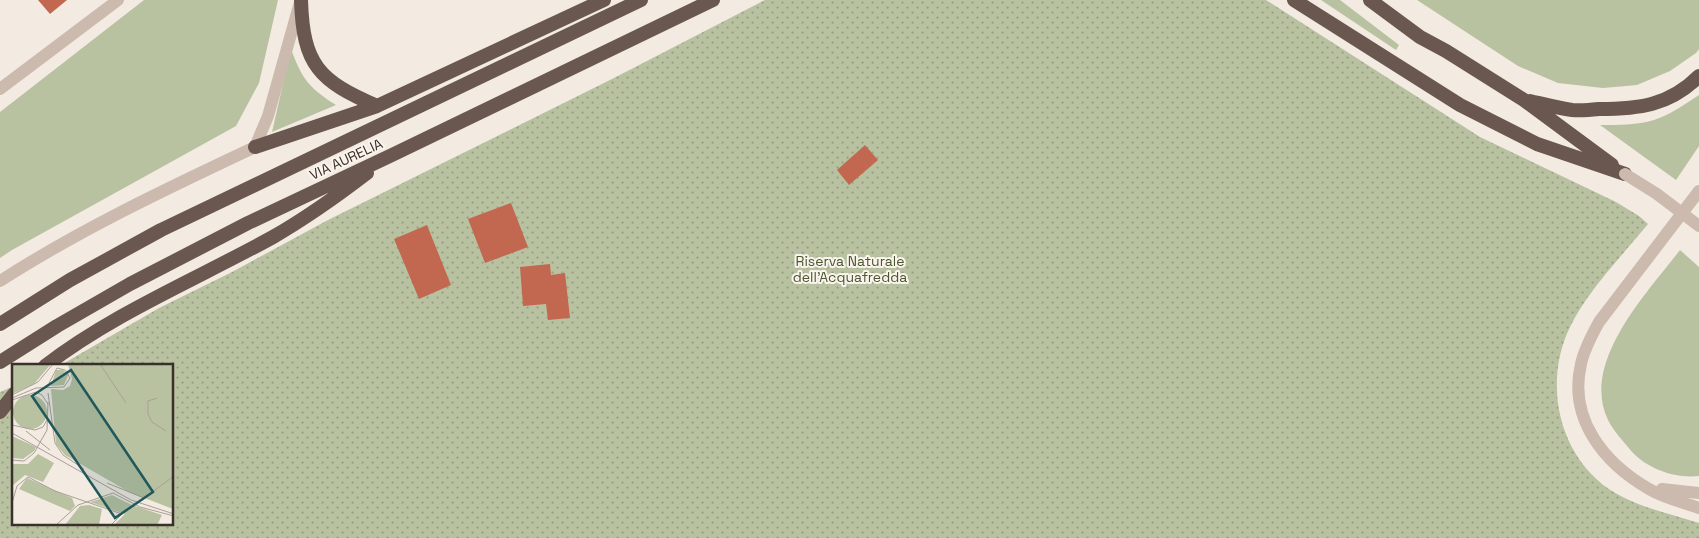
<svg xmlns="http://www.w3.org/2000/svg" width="1699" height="538" font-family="'Space Grotesk',sans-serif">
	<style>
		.grass { fill: #b8c2a1 }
		.park { fill: url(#park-dots) }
		.building { fill: #c26850 }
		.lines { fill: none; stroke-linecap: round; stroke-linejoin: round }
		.minor { stroke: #cbbaad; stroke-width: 12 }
		.tertiary { stroke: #cbbaad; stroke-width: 12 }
		.trunk { stroke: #6a5850; stroke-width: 14 }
		.tertiary-bridge { stroke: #cbbaad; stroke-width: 12 }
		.labels { text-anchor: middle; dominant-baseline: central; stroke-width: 4; stroke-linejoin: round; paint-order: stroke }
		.street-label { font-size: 14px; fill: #392f2b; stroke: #faf4ed }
		.park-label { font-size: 14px; fill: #4a5730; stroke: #faf4ed }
		.inset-road { fill: none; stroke: #a99f98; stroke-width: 1 }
		.view { fill: #22585a; fill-opacity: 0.15; stroke: #22585a; stroke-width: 2.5 }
		.inset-edge { fill: none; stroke: #392f2b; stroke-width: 2.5 }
	</style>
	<defs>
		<pattern id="park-dots" width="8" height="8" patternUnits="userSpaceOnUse" patternTransform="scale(1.25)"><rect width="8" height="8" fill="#b8c2a1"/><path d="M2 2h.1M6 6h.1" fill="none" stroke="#979e83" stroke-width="1.8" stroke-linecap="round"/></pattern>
	</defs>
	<rect width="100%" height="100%" fill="#f3eae1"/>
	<!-- grass -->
	<path class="grass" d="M144,0h134l-19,83 -23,43 -224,124 -12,8v-146z
		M1321,0h19l59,45 -3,5z
		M1417,0h282v49l-3,4 -26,18 -33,14 -34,3 -45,-5 -40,-17z
		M291,49c11,30 18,39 45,56l-64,27z
		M1699,95v51l-23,34 -76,-55c18,0 37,0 54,-5 16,-5 31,-16 45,-25z
		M1680,250l19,17v209c-25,3 -55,-8 -71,-29 -7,-8 -15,-17 -20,-27 -28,-58 40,-128 72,-170z"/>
	<!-- park -->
	<path class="park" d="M765,0h501l214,137 136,65 23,14 9,8c-26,32 -60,66 -78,103 -28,57 -11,134 47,167 25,14 54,20 82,29v15h-1699v-146l14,-6v138h158v-158l-111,-1 98,-57 73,-36 96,-52 286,-142z"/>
	<!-- building -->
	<path class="building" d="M38,0h29l-17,14z
		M865,145l13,15 -29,25 -12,-15z
		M511,203l17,44 -43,16 -17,-44z
		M427,225l24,60 -32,14 -25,-60z
		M550,264l1,11 14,-2 5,45 -22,2 -2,-16 -23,2 -3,-39z"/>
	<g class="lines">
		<!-- minor -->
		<path class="minor" d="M0,89l118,-89
			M0,281c81,-52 168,-93 255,-134l13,-31 32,-114"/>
		<!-- tertiary -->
		<path class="tertiary" d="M1699,191l-100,131c-7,13 -15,27 -18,42 -13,55 23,99 68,125 15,9 33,13 50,19
			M1662,489l37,4"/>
		<!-- trunk -->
		<path class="trunk" d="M301,0c2,65 18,81 76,106
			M1294,0l166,105 77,39 88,30
			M1370,0l50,37 26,14 78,49 88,65
			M1530,101c13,3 28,7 42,9 9,1 18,0 27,-1 39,0 70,-3 100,-33
			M255,147l122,-41 227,-106
			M0,324l70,-44 91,-50 480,-230
			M0,362l57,-36 73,-42 118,-61 144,-68 321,-155
			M45,366c69,-53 152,-87 228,-129 33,-19 64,-41 94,-64
			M0,412l14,-18"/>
		<!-- tertiary-bridge -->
		<path class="tertiary-bridge" d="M1625,174l32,20 42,32"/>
	</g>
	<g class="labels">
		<!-- street labels -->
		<g class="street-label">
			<text transform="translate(346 159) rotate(-25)">VIA AURELIA</text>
		</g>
		<!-- park labels -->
		<g class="park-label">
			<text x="850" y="261">Riserva Naturale<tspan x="850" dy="16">dell'Acquafredda</tspan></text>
		</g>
	</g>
	<!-- overview -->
	<g transform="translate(12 364)">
		<rect width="161" height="161" fill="#f3eae1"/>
		<path d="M44,6h7l5,5 -4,10 -13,1zM1 48a17 17 0 1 1 34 0a17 17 0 1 1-34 0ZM0,72l24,11 -2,4 -11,8 -11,-1zM26,90l16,9 -11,19 -18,-7 -13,11v-22h16zM15,114l45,20 3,8 -5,5 -51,-22zM100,131l20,10 30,10 -5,10h-43l11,-11 -35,-12zM77,141l13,4 -3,16h-34l15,-19z" fill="#b8c2a1"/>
		<path d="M0,0h39l-17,20 -22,10zM56,0h105v145l-44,-17 -64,-37 -9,-11 -5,-55 12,1 7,-4 2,-7z" fill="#b8c2a1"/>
		<path class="inset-road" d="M88,0l26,39M37,19l8,-15 8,2 5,8M36,29l7,50 8,12 21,14M0,31l26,-13 15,-18M0,34l24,-10 28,-1 6,-9M145,34l-9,3v13l4,8 14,9M0,36l24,-8 6,3 6,9M0,61l23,5 8,-3 4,-7M14,67l24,19M0,69l119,67 43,14M0,96l12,1 10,-8 13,-23 1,-28M95,119l37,15 30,-22M0,139l5,-17 11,-9 27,14 67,23 -11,11M44,161l22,-20 35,-12 27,14 34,9"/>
		<path class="view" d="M59,6l82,122 -38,26 -83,-122z"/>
		<rect width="161" height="161" class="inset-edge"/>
	</g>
</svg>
